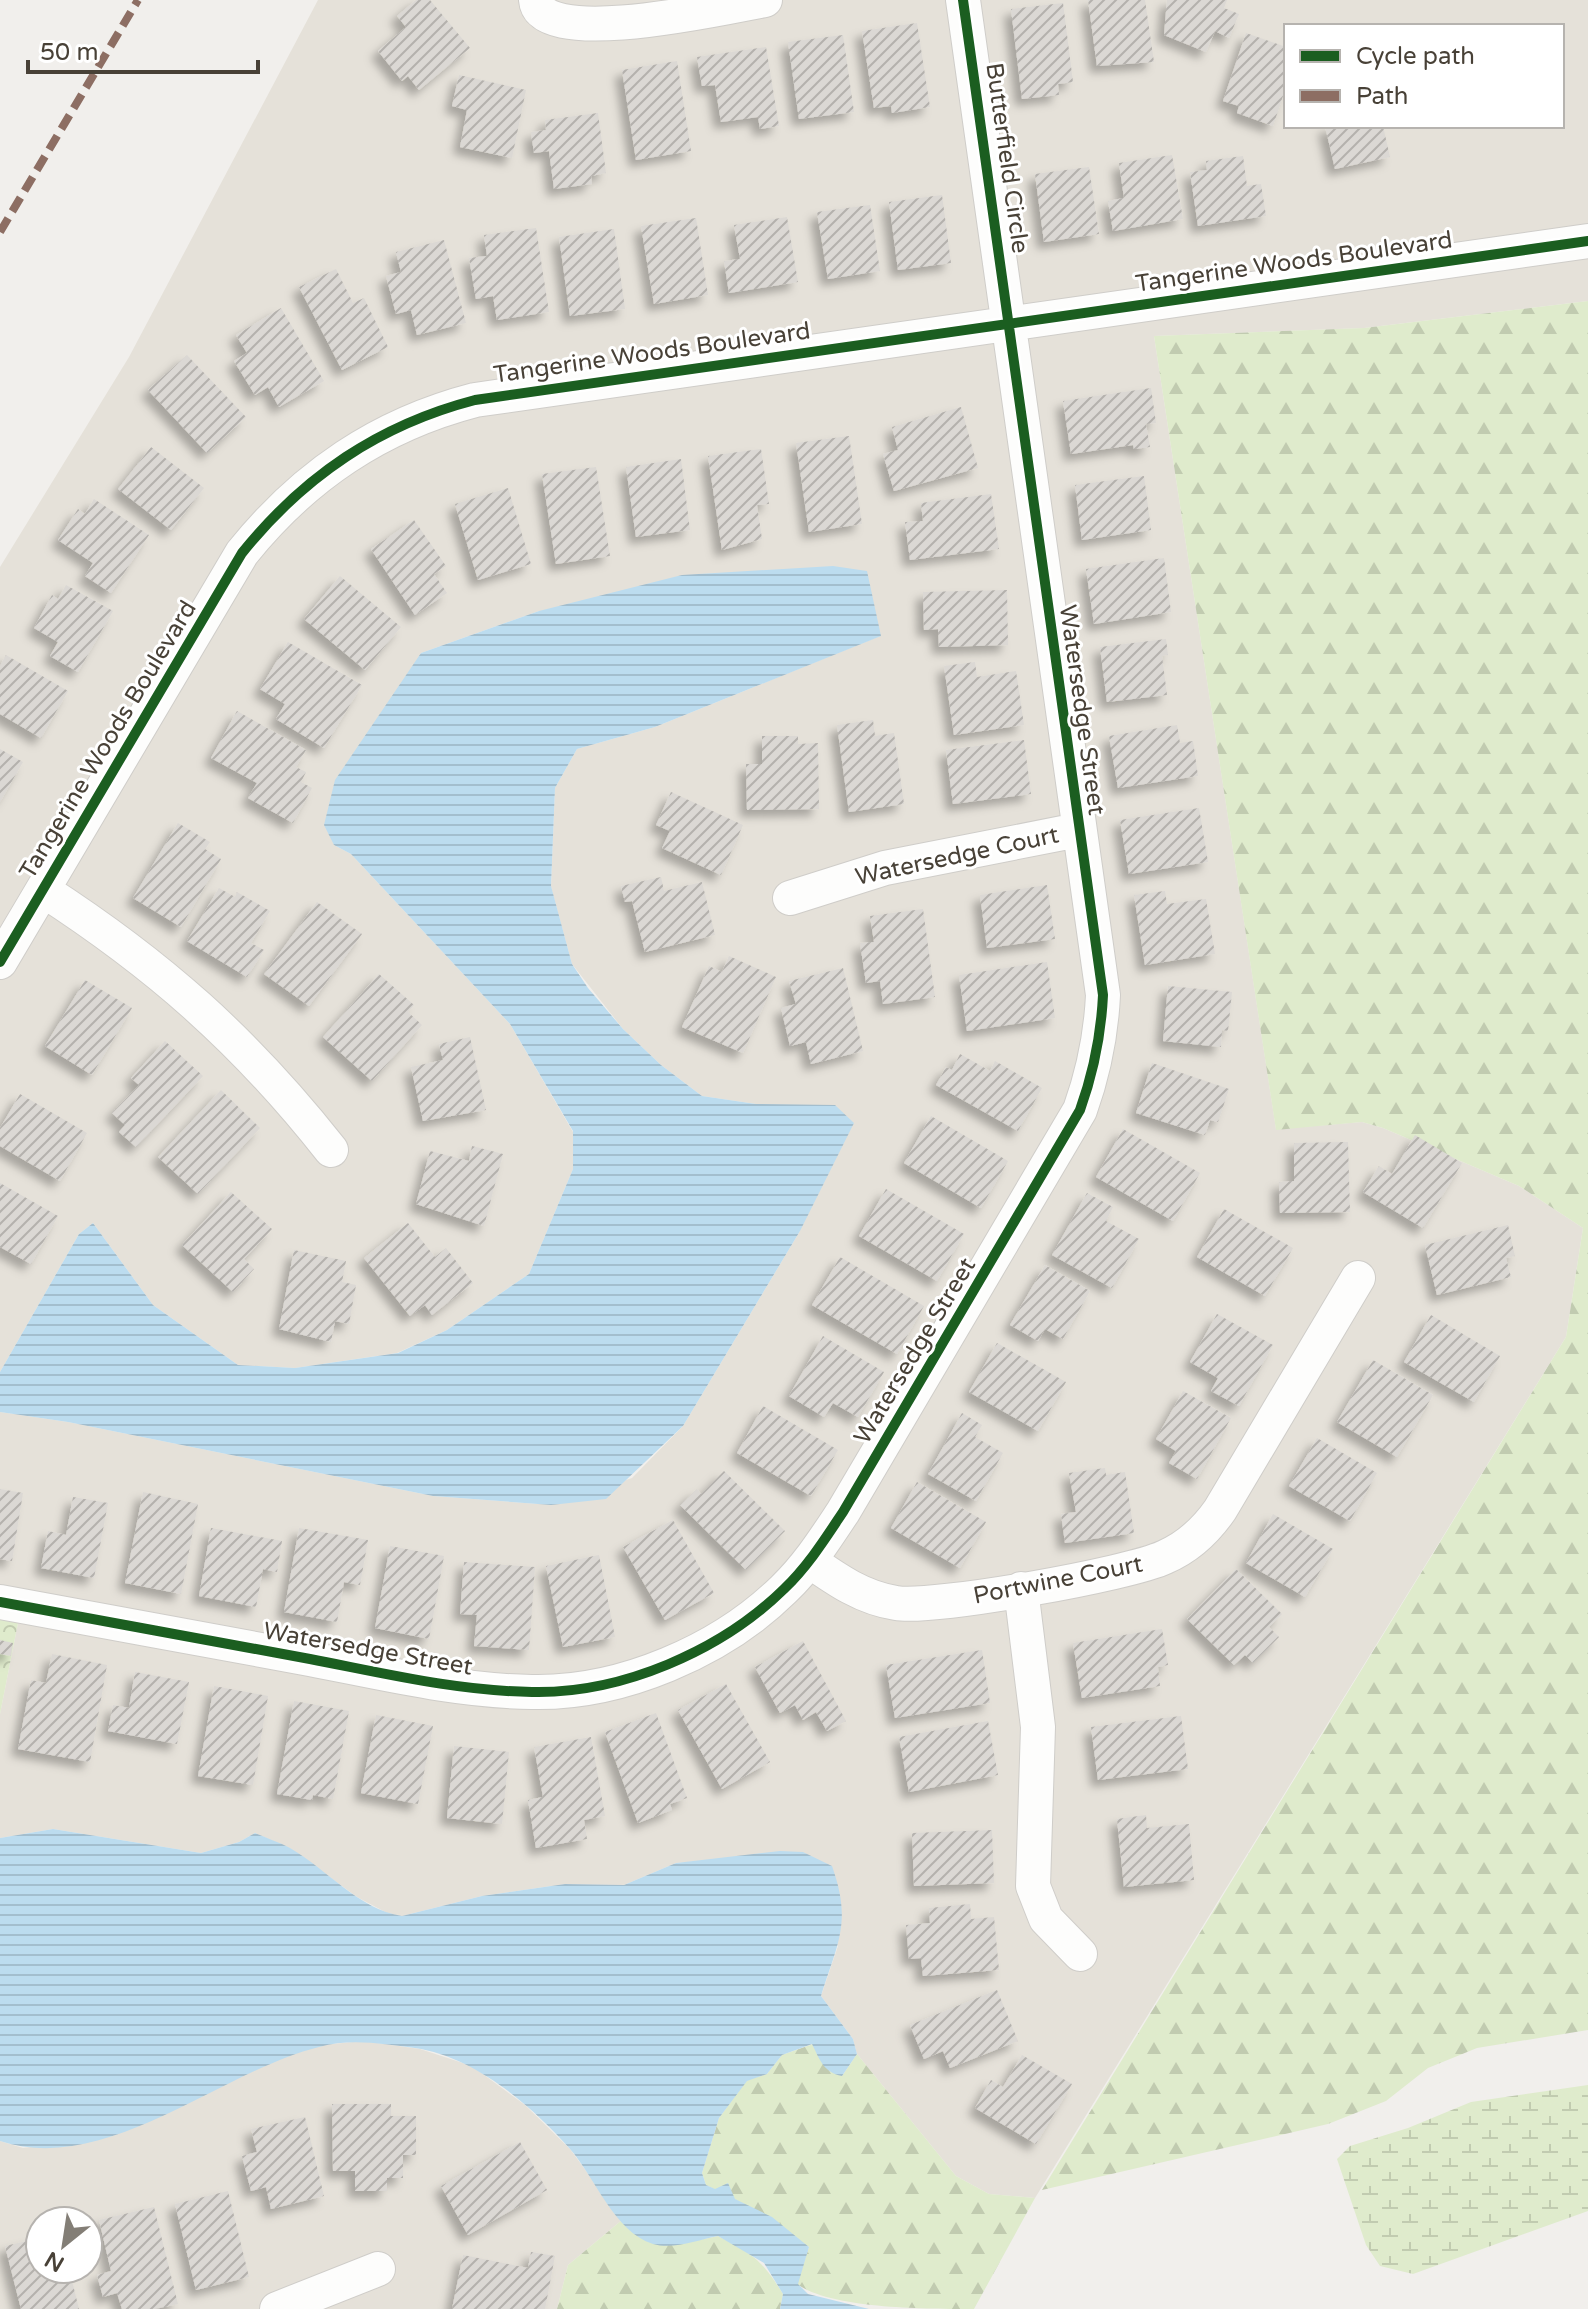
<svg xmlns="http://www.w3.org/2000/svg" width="1588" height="2309" font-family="'Varela Round',sans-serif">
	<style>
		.residential { fill: #e5e1d9; fill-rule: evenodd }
		.forest { fill: url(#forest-firs) }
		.wetland { fill: url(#wetland-marsh) }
		.park { fill: url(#park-crowns) }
		.water { fill: url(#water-rules) }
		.building { fill: url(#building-hatch); filter: url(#shadow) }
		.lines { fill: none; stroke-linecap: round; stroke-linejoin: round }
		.street-casing { stroke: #cfcdc9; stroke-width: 36 }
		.street { stroke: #fdfdfc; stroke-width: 34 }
		.quiet { stroke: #8d6e63; stroke-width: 8; stroke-dasharray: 16 8; stroke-linecap: butt }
		.cycleway-casing { stroke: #fff; stroke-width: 15 }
		.cycleway { stroke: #1b5e20; stroke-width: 10 }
		.labels { text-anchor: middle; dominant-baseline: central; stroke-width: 6; stroke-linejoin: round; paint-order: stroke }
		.street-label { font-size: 24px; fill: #484137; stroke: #fff }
	</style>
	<defs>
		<pattern id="forest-firs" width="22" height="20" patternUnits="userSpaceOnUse" patternTransform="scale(2)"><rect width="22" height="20" fill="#dfebcc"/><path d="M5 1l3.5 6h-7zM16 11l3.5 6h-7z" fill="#c1cbb0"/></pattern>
		<pattern id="wetland-marsh" width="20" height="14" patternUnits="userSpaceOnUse" patternTransform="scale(2)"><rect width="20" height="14" fill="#dfebcc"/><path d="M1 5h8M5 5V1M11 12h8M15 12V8" fill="none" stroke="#c1cbb0"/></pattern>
		<pattern id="park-crowns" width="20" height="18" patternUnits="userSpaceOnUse" patternTransform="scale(2)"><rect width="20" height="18" fill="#dfebcc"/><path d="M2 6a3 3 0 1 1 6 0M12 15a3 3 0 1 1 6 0" fill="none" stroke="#c1cbb0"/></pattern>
		<pattern id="water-rules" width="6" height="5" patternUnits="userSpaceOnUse" patternTransform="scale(2)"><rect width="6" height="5" fill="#bcdcef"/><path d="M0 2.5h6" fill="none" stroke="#a3bece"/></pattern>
		<pattern id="building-hatch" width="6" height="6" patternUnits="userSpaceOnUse" patternTransform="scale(2)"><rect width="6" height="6" fill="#dbd8d4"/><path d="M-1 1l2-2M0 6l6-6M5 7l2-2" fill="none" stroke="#b4b1ad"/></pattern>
		<filter id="shadow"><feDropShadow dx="-7" dy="7" stdDeviation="4" flood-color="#0004"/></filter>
	</defs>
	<rect width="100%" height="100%" fill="#f1efec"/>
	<!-- residential -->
	<path class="residential" d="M318,0h1270v301l-224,27 -210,8 122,793 86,-7 21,6 136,58 64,42 -17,109 -531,861 -46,-4 -33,-18 -99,-122 -4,-15 -32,-43 17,-50 -35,-94 -127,11 -52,22 -59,-1 -83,12 -80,20 -13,-2 -32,-17 -66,-48 -36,-16 -16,9 -38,11 -148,-24 -53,9v-124l18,-91 -18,-4v-207l68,10 365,74 118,9 81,-27 51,-52 117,-195 -44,-127 -54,-8 -41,-31 -38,-36 -51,-65 -21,-77 4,-99 22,-39 78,-22 225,-91 -4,-17 -337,-8 -118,42 -87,192 17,9 159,170 63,108v37l-44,105 -82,56 -50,23 -102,15 -57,-3 -85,-60 -60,-82 -14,11 -79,138v-805l129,-210zM1286,26h276v100h-276z
		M363,2041l57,8 52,17 53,39 45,44 52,71 -54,45 -11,44h-557v-168l23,7 90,-12 172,-80 37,-11zM40,2221h48v48h-48z"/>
	<!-- forest -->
	<path class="forest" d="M1588,301v1729l-111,18 -49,20 -42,33 -58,23 -286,66 524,-853 17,-109 -64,-42 -136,-58 -21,-6 -86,8 -122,-794 210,-8z
		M813,2044l29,32 15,-22 99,122 33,18 46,4 -61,111c-46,0 -143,0 -177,-25l12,-37 -57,-39 -46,-23 -4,-12 17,-55 28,-38 20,-6 15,-19z
		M622,2220c24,32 63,23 96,16 35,18 44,24 65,58l-3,15h-223l11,-44z"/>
	<!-- wetland -->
	<path class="wetland" d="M1588,2085v126l-175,63 -33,-8 -14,-21 -29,-86 13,-13 58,-18 63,-26z"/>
	<!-- park -->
	<path class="park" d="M0,1619l18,4 -18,91z"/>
	<!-- water -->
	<path class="water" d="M833,566l34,5 14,65 -226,91 -78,22 -22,39 -4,98 21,78 16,24 35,41 38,36 41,31 54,8 79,1 19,18 -54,108 -117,195 -77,73 -55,6 -118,-9 -365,-74 -68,-10v-40l79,-138 14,-11 60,82 85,60 57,3 103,-15 49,-23 82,-56 44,-105v-38l-63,-107 -159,-170 -17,-9 -10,-20 11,-45 86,-127 118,-42 143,-36z
		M53,1829l148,24 38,-11 16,-9c11,5 24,9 35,15 37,21 68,61 112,68l80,-20 83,-12 59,1 52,-22 104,-12 23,1 29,14c20,56 6,76 -11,130l32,43 4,15 -15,22c-19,-4 -22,-16 -30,-32l-30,11 -15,19 -20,7 -28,37 -17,55 4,12 9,4 13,-6 7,16 37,18 37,30 -11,37 10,10 61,15h-89l3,-15 -19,-31 -46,-27c-20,4 -45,14 -65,8 -39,-12 -58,-67 -83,-95 -39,-44 -95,-92 -155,-101 -32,-4 -64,-10 -96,-1 -101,25 -212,129 -319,94v-303z"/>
	<!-- building -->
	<path class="building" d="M416,0h14l40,48 -51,42 -11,-14 -6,5 -24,-30 28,-24 -9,-11z
		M1088,0h57l9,62 -57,4z
		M1167,0h60l-3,8 15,6 -10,24 -14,-7 -9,21 -42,-17z
		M1063,3l10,79 -15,2 1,11 -37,4 -11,-90z
		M917,23l13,84 -38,6 -1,-7 -17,2 -12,-77z
		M1246,33l40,14v40l-13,39 -36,-13 2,-7 -16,-5z
		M843,35l11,77 -55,7 -11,-77z
		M766,47l13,79 -19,3 -2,-12 -37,5 -6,-37 -13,1 -5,-29z
		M677,61l14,90 -55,9 -14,-90z
		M459,75l67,15 -14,68 -52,-11 7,-37 -15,-4z
		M598,113l8,60 -15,3 1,8 -38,5 -5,-38 -15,2 -3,-21 15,-2 -1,-10z
		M1325,126h58l7,31 -55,12z
		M1172,155l11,64 -70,12 -5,-30 16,-3 -5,-35z
		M1243,156l4,30 14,-2 5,32 -68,10 -8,-54 17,-2 -1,-9z
		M1089,167l10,67 -55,8 -9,-68z
		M942,195l9,68 -53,7 -9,-68z
		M870,205l10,66 -52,8 -11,-67z
		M787,217l11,65 -69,11 -5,-32 16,-2 -6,-34z
		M696,218l12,77 -54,9 -13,-78z
		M536,228l13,84 -52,8 -4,-24 -17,3 -7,-41 18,-2 -3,-21z
		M614,229l11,80 -55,7 -11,-79z
		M444,240l22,83 -49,12 -6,-25 -15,4 -10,-38 15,-4 -5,-20z
		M336,269l17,34 11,-5 24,49 -46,23 -43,-83z
		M281,308l43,73 -45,26 -11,-20 -13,8 -21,-34 13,-8 -11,-18z
		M187,355l59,62 -39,36 -59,-63z
		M1151,388l5,35 -10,1 4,23 -16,2 -1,-4 -62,9 -8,-53z
		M961,407l17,61 -84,23 -11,-37 15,-4 -6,-23z
		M849,436l13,88 -53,8 -13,-89z
		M151,447l53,41 -33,42 -53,-41z
		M761,449l8,55 -12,1 5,34 -40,11 -14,-94z
		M681,459l9,71 -54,7 -10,-70z
		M596,467l14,89 -54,8 -14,-90z
		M1144,476l7,54 -69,10 -7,-55z
		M508,488l23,76 -53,16 -23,-76z
		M991,494l8,55 -89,11 -5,-38 18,-1 -2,-18z
		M94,499l55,36 -38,58 -26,-17 8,-13 -35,-23 20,-31 7,5z
		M414,520l32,46 -12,8 13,19 -32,22 -44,-66z
		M1164,558l7,54 -77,12 -8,-55z
		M340,576l61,51 -36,43 -61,-51z
		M66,585l47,26 -35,61 -28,-16 8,-14 -24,-14 18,-33 6,4z
		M1007,590l1,55 -69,2 -1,-18 -14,1 -1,-38z
		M1166,639l2,16 -6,1 5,39 -60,7 -7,-55z
		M288,642l74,43 -38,63 -48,-29 9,-15 -25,-15z
		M6,655l62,36 -27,47 -41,-24v-48z
		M975,662l2,15 39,-6 8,54 -70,10 -10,-69z
		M237,711l69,39 -10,17 10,5 -5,10 11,6 -19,35 -45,-25 9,-15 -46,-25z
		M873,720l2,16 19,-3 10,71 -55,8 -12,-87z
		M1177,725l3,18 13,-2 5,35 -80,12 -9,-52z
		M762,736h36v8l20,-1 1,66 -72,1 -1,-46h16z
		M1024,740l7,54 -78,10 -7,-54z
		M0,749l23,13 -23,40z
		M671,792l72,33 -22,50 -59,-27 8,-17 -14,-6z
		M1199,808l9,54 -79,12 -9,-54z
		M178,823l32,19 -5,7 16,10 -40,68 -48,-29z
		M661,877l3,14 38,-9 13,53 -70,17 -13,-51 -7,1 -4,-16z
		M1047,885l8,54 -68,9 -7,-53z
		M219,888l16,9 2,-5 33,19 -19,32 13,7 -17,27 -60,-36z
		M1165,891l2,13 39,-5 9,55 -70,11 -11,-70z
		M317,902l45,32 -53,72 -45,-32z
		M923,909l12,88 -52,7 -3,-23 -14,2 -6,-40 14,-1 -4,-26z
		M729,956l47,21 -33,76 -61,-26 27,-61 13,6z
		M1047,962l8,56 -88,13 -8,-56z
		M843,968l20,83 -52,13 -5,-22 -16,4 -9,-38 15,-4 -7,-23z
		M379,974l35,31 -6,7 14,13 -50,56 -49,-44z
		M85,980l47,28 -40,67 -47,-29z
		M1168,986l64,6 -4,39 -6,-1 -1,17 -58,-6z
		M470,1037l16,73 -63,11 -12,-54 32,-7 -4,-16z
		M165,1041l38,35 -67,71 -17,-15 6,-7 -13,-12 27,-28 -8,-7z
		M960,1054l30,17 5,-10 47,27 -24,43 -82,-46 10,-18 6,3z
		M1152,1063l77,26 -11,33 -8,-2 -5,15 -69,-22z
		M221,1090l39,38 -62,66 -40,-37z
		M20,1094l67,39 -27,48 -60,-35v-18z
		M931,1116l77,45 -27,47 -77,-45z
		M1123,1129l77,44 -27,48 -77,-44z
		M1415,1135l47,28 -39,65 -60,-36 16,-26 13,8z
		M1348,1142l2,70 -70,1 -1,-31 15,-1v-38z
		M472,1146l31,8 -19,72 -68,-22 14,-53 39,10z
		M0,1183l58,33 -27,48 -31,-17z
		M886,1189l78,45 -27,47 -78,-45z
		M231,1192l41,37 -28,30 10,10 -21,23 -51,-47z
		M1087,1193l26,14 -7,14 33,18 -27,49 -60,-33z
		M1224,1209l69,39 -28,48 -68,-39z
		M408,1223l27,34 11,-9 27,35 -41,32 -7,-10 -15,11 -46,-58z
		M1508,1225l7,31 -9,2 5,19 -74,18 -12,-50z
		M294,1250l52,11 -4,21 14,3 -7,39 -14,-3 -4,21 -52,-13z
		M840,1257l84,49 -27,48 -85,-49z
		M1045,1265l45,26 -27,48 -18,-10 -7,12 -28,-16z
		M1217,1314l56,31 -34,61 -28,-15 7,-13 -28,-16z
		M1431,1315l69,41 -26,46 -70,-40z
		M823,1336l61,36 -26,45 -25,-14 -9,14 -35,-21z
		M997,1343l69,39 -28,49 -69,-39z
		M1373,1360l60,35 -36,62 -60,-35z
		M1183,1391l48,27 -34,61 -28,-16 7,-12 -20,-12z
		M763,1406l75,44 -27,46 -74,-43z
		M962,1413l20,12 -7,12 28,16 -27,48 -48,-27z
		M1317,1438l60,35 -27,48 -61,-35z
		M1105,1468l1,7 19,-3 9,61 -69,10 -4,-29 15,-2 -7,-39z
		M724,1471l61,60 -39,39 -66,-65 17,-16 4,5z
		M917,1482l69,40 -26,46 -69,-40z
		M0,1489l23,4 -11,68 -12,-2z
		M143,1492l55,12 -17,90 -56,-11z
		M73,1497l35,6 -14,75 -53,-10 7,-37 18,4z
		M1273,1514l60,35 -28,48 -59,-34z
		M673,1520l41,73 -49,27 -42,-73z
		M211,1528l71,13 -5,31 -14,-3 -7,38 -57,-11z
		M299,1528l69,12 -8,45 -16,-3 -7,40 -53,-10z
		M390,1546l54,10 -15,83 -54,-11z
		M599,1555l16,82 -52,10 -17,-81z
		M464,1562l71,5 -6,83 -55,-4 3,-31 -17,-1z
		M1236,1569l46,45 -13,13 10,10 -26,26 -8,-8 -11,10 -47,-46z
		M1162,1629l6,36 -10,2 2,19 -78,12 -9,-55z
		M0,1640l13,3 -2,13 -11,-2z
		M803,1641l43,80 -19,10 -11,-19 -13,8 -8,-15 -15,8 -25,-46z
		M982,1650l8,53 -95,15 -9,-53z
		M52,1654l55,11 -17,97 -72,-13 13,-69 15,3z
		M135,1672l54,10 -12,62 -69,-13 5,-26 16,3z
		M726,1684l44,78 -48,27 -44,-79z
		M214,1686l54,10 -15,89 -55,-9z
		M294,1701l55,10 -16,88 -20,-4 -1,5 -35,-6z
		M656,1713l31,85 -17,6 2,6 -34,13 -33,-91z
		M376,1715l57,11 -15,78 -57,-11z
		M1181,1716l7,53 -90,11 -7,-53z
		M988,1721l10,54 -89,17 -10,-55z
		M591,1737l14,79 -21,4 3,19 -51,9 -8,-48 15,-3 -9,-50z
		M454,1746l55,6 -7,72 -55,-6z
		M1146,1815l1,13 42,-4 5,56 -70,7 -7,-68z
		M992,1830l2,53 -80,3 -2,-53z
		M970,1904l1,15 23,-2 5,53 -76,6 -2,-18 -12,1 -3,-34 24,-2 -1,-15z
		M997,1990l21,51 -68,27 -7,-17 -19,8 -14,-34z
		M1022,2055l50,29 -36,60 -61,-36 16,-28 12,7z
		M332,2104h59v12h25v39h-13v23h-16v13h-32v-20h-22z
		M305,2117l19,79 -53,13 -5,-22 -15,4 -9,-35 15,-4 -6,-23z
		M520,2142l27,48 -79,45 -27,-49z
		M228,2191l21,86 -53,13 -21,-86z
		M154,2207l24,97 -23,5h-33l-5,-16 -14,4 -6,-22 14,-4 -12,-51z
		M40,2238v31h29l10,40h-58l-16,-63z
		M531,2252l24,4 -10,53h-93l11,-54 65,13z"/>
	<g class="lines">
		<defs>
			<path id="street" d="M536,0c4,50 195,6 229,0
				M43,890c116,75 202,151 288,260
				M790,898l95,-30 193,-38
				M0,962l242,-409c62,-77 137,-128 233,-153l1113,-159
				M810,1561c27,19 53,37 86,42 37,6 234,-29 269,-46 23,-10 41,-27 55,-47l138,-232
				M1021,1589l17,138 -5,159 13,33 34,35
				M0,1602c103,19 207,38 310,57 73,14 147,32 222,33 89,2 189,-41 252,-103 24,-23 41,-50 59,-77l237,-402c14,-39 21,-73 23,-115l-140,-995
				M277,2309l101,-40"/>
		</defs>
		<!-- street casing -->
		<use href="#street" class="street-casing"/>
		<!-- street -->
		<use href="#street" class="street"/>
		<!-- quiet -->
		<path class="quiet" d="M0,232l138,-232"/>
		<defs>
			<path id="cycleway" d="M0,962l242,-409c62,-77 137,-128 233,-153l1113,-159
				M0,1602c103,19 207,38 310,57 73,14 147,32 222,33 89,2 189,-41 252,-103 24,-23 41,-50 59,-77l237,-402c14,-39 21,-73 23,-115l-140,-995"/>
		</defs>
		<!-- cycleway casing -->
		<use href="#cycleway" class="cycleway-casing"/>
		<!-- cycleway -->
		<use href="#cycleway" class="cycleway"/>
	</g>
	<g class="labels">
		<!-- street labels -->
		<g class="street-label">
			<text transform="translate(1007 158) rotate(82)">Butterfield Circle</text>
			<text transform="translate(1294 262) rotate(-8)">Tangerine Woods Boulevard</text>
			<text transform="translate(652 353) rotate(-8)">Tangerine Woods Boulevard</text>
			<text transform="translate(1082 710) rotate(82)">Watersedge Street</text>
			<text transform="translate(108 740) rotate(-59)">Tangerine Woods Boulevard</text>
			<text transform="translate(957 856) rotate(-12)">Watersedge Court</text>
			<text transform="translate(915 1351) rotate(-59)">Watersedge Street</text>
			<text transform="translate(1058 1580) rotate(-11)">Portwine Court</text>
			<text transform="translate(368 1649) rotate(10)">Watersedge Street</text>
		</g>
	</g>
	<!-- legend -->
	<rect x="1284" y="24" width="280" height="104" fill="#ffffff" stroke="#b6b3af" stroke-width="2"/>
	<rect x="1300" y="50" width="40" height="12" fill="#1b5e20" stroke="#b6b3af" stroke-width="2"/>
	<text x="1356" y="64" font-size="24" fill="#484137">Cycle path</text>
	<rect x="1300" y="90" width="40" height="12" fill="#8d6e63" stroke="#b6b3af" stroke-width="2"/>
	<text x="1356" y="104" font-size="24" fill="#484137">Path</text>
	<!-- north arrow -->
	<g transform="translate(64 2245) rotate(210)"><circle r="38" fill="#ffffff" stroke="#b6b3af" stroke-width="2"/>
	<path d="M0-6L14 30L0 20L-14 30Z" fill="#837e76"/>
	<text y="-12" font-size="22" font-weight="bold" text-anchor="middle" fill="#484137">N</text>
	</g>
	<!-- scale -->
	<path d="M28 60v12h230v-12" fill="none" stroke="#484137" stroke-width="4"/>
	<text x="40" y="60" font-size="24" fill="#484137" stroke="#ffffff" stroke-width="6" paint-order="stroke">50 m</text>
</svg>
